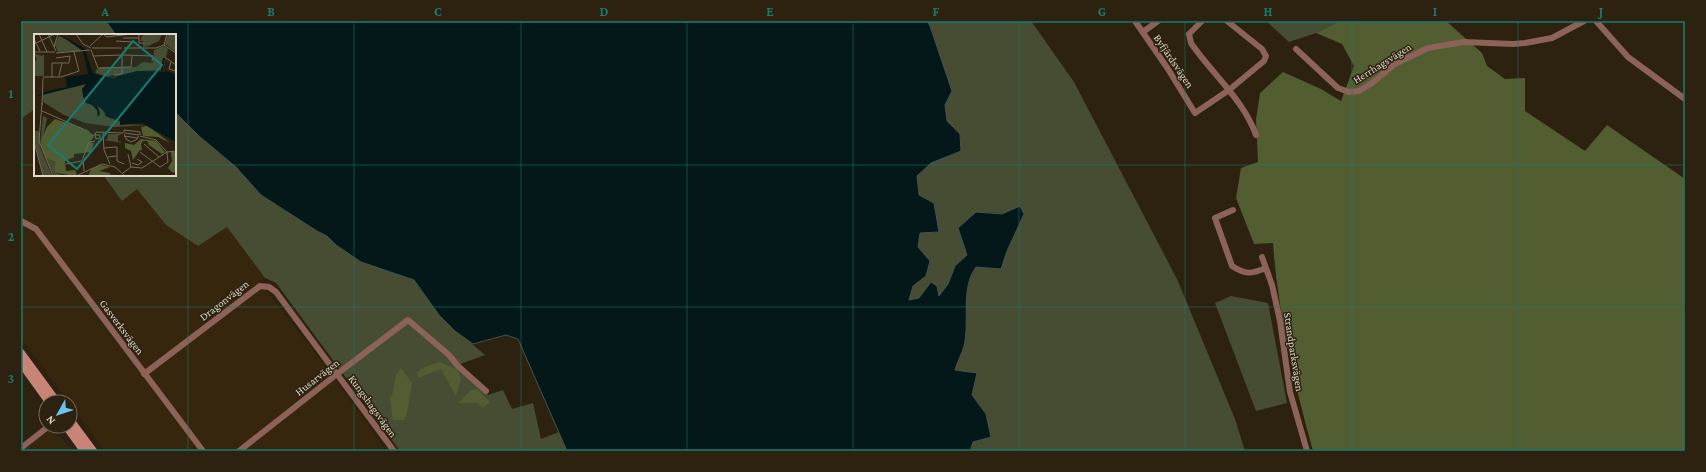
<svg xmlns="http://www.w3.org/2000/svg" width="1706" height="472" font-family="'Crimson Pro',serif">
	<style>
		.built { fill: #35260d }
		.green { fill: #464d33 }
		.forest { fill: #525e32 }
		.water { fill: #04181a; stroke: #465250 }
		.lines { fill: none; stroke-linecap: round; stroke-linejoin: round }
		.minor { stroke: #8c6259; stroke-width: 6 }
		.secondary { stroke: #c88577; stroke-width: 8 }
		.grid { fill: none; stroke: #197b73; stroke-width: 1; stroke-opacity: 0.55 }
		.labels { text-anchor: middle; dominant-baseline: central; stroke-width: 3; stroke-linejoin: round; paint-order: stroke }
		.street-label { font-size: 11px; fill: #dfd8cd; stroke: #2d220f }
		.inset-river { fill: none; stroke: #04181a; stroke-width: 2 }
		.inset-road { fill: none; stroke: #746b5b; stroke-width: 1 }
		.view { fill: #197b73; fill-opacity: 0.15; stroke: #197b73; stroke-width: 2 }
		.inset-edge { fill: none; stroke: #dfd8cd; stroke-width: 2 }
		.neatline { fill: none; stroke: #197b73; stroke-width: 1.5 }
		.grid-label { font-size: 13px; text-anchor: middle; font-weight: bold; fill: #197b73 }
	</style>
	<rect width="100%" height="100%" fill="#2d220f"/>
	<!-- built -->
	<path class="built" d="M35,109v66h68l19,26 15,-12 29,36 61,1 38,52 -6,3 64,82 64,88h-282l-84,-113v-219z
		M49,429l27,22h-54z"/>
	<!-- green -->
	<path class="green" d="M21,21h85l10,14h-81v74l-14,10z
		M927,21h104l43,61 103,197 58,140 10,32h-275l3,-9 17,-5 -4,-23 -32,-44c3,-8 7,-16 9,-24 7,-25 -3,-56 13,-79l25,2 6,-18 17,-37 -48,-2 -17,16 8,27 -12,11 -7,18 -9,13 -8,-15 -12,16 -11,2 5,-14 13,-10 -8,-29 2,-14 19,-1 -20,-37 -2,-19 13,-13 31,-12 -1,-17 -13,-13 -17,-95z
		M1266,21h74l-24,12 -27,9z
		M175,112l24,24 37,31 25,28 56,36 10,5 9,9 80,31 55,67 14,12 -27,10 30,30 15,-5 9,19 21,-6 8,36 18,-7 8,19h-167l-124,-168 -11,-5 -38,-51 -29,19 -32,-21 -29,-36 -15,12 -19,-26h72z
		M1231,296l37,7 19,100 -31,8 -41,-108z"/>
	<!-- forest -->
	<path class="forest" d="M1340,21h106l36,32 5,13 18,13 20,-1v33l60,40 22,-26 78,54v272h-372c-19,-69 -35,-137 -40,-208l-19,1 -18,-46 5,-30 17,-6 -2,-42 4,-27 23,-21 38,17 20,12 13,-35 -12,-22 -26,-11z
		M440,362l16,7 5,9 -5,18 -15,-27 -23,9 -1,-6 10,-6z
		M401,368l11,15 -5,30 -3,7h-11l-3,-21 3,-7 3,-17z
		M477,389l13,13 -7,6 -5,-5h-20l13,-13z"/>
	<!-- water -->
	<path class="water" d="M106,21h821l3,5 22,65 -7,14 2,16 13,13 1,17 -30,12 -14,13 2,19 15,8 5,29 -19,1 -2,14 12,14 -4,15 -13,10 -4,14 10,-2 12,-16 6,4 2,10 9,-12 7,-18 12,-11 -9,-27 18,-16 26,2 18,-8 4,8 -17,37 -6,18 -25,-2c-16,22 -6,54 -12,79 -2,8 -7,16 -9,24l22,3 -5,22 14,19 5,23 -18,5 -3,9h-403l-49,-112 -12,-4 -33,9 -18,-13 -16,-16 -25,-35 -53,-18 -25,-17 -9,-9 -10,-5 -56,-36 -25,-28 -37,-31 -24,-24v-77h-59z"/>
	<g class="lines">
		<!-- minor -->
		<path class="minor" d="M1135,21l33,48 27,44 34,-23 35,-29 2,-5 -4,-7 -35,-28
			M1202,21l-13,13 2,9c21,31 52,56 65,92
			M1596,21l32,36 57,42
			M1143,32l15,-11
			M1296,49l42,39 11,4 10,-1 13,-8 23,-19 33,-16 36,-6 49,2 12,-1 27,-5 32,-17
			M1233,210l-18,8 17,48c14,9 19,8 34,2
			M21,221l15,8 167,222
			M1262,257l10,28 8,36 10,71 17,59
			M144,374l116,-88 9,1 7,5 118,159
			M21,448l28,-22
			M239,451l98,-77 71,-54 41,35 9,11 28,25"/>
		<!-- secondary -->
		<path class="secondary" d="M21,353l36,49
			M21,363l28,39
			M70,420l23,31
			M66,426l18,25"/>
	</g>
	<!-- grid -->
	<path class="grid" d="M188,21v430M354,21v430M521,21v430M687,21v430M853,21v430M1019,21v430M1185,21v430M1352,21v430M1518,21v430M21,165h14M175,165h1510M21,307h1664"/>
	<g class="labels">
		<!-- street labels -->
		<g class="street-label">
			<text transform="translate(1174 61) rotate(56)">Byfjärdsvägen</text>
			<text transform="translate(1382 63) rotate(-32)">Herrhagsvägen</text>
			<text transform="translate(224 300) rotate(-38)">Dragonvägen</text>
			<text transform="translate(122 327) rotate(53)">Gasverksvägen</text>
			<text transform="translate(1294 352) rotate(81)">Strandparksvägen</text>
			<text transform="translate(317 377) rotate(-38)">Husarvägen</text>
			<text transform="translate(373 406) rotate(54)">Kungshagsvägen</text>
		</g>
	</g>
	<!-- overview -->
	<g transform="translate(34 34)">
		<rect width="142" height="142" fill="#2d220f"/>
		<path d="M109,0h19l-3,7 -13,6 -3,-6h-3zM134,0h8v18l-11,-8zM25,2l8,4 16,11 -25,1 -3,-7zM130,12l4,3 -5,21 -26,1 -14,6 -10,-2 -5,2 -13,-4 2,-4 6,-2h33l7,-5 10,1 1,-13zM0,19l8,3v20h-8v-15l3,-1zM52,50l-3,12 14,14 1,7v-12l11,13 12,3 -1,3 28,1 -34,2 -28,-4 -22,-8 -21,-13v-8zM9,82l4,2 -4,21 4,20 9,3 1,11 6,3h-9l-14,-31zM0,93l1,4h4l1,16 12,29h-9l-9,-38zM74,100h13l-3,2v5l4,2 -18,-3 3,-1z" fill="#464d33"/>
		<path d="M21,85l33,11 6,7 -5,5 5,1 -3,9 -17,2v3l-9,4 1,10 9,-1 2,4 -3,2 -17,-3 -3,-3 2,-8 -9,-3 -5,-11 -1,-7 6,-14zM113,92l12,8 11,9 -12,-6 -15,-1 -2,-9zM107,105l15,2 9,11 -3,2 -13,-9 -2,-4h-4l-2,3 1,6h-2l-7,10 -2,-9 -6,-3v-5l9,2zM137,118h5v19l-3,2 -5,-5 4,-7zM67,131l9,2 -11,4 11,2 1,3h-23l3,-7z" fill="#525e32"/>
		<path d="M25,0l25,14 9,25 22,6 2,-3 20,-5 28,1 2,-12 -1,11 8,3 2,4v64l-34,-19 -22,2v-4l-15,-5v-4l-7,-6 2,8 -2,3 -1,-7 -5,-5 -6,-2 -3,-7 -1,-7 4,-5 -52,13 14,-6 19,-4 -2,-10 23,-3 -5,-23z" fill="#04181a"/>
		<path class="inset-river" d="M128,36l2,-12"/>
		<path class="inset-road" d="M5,0l8,18M14,0l8,17M42,0l7,10 8,4M69,0l4,3 24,-3M105,0v9h5v4M89,4h16M0,5l6,12M82,7l17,1M0,10l21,-10M130,11l12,8M56,12l13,-12M20,13l4,-13M58,14h30M90,14h32l8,-3 3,-11M57,16l7,18 33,-1 1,-12M0,18h21M22,19l34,-3M9,21v21M89,21l30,1 -1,5M59,22l29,-1M132,24l10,7M137,28l-2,7 7,2M80,41l8,-1v-19M25,42l3,-13M9,43h18l18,-6 -5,-19M18,43v-14h17l1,-7 -14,2M8,69l-3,38 14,35M8,71l1,-27M8,77l41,18M62,98l27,1M69,99l1,17 6,14M90,99v-3l9,1 7,1v3M91,99l14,2M90,100l2,5 5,3 5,-2 3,-4M57,101h4l1,4 4,-1v-3h-5l1,-3M90,102l14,2M106,102l16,4 11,12M0,107l9,35M110,110l15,13M70,114l13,-1v9l-9,1M106,118l20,15 8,-5 -1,-10M94,120l3,13M83,122v5l7,3M98,129l6,2 4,-3 -5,-3M32,130l16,-3M50,137l-1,-13 6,-16 6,-1M89,139l8,-6 11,1 25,-16 9,-1M42,142l26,-12 13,3 10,9"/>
		<path class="view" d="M99,7l29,24 -85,104 -29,-24z"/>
		<rect width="142" height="142" class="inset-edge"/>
	</g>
	<!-- border -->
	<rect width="1706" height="472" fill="none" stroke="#2d220f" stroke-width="44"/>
	<!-- north arrow -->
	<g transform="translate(58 414) rotate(231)"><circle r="19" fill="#2d220f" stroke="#746b5b"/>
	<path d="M0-3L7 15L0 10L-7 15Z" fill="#6ac3f1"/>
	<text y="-6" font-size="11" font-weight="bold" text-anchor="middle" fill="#dfd8cd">N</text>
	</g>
	<rect x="22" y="22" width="1662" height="428" class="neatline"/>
	<g class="grid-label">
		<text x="105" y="16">A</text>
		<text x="271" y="16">B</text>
		<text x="438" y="16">C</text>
		<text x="604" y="16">D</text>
		<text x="770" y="16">E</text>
		<text x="936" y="16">F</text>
		<text x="1102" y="16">G</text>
		<text x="1268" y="16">H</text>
		<text x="1435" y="16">I</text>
		<text x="1601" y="16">J</text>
		<text x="11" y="98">1</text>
		<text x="11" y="241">2</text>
		<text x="11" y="383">3</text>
	</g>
</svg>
